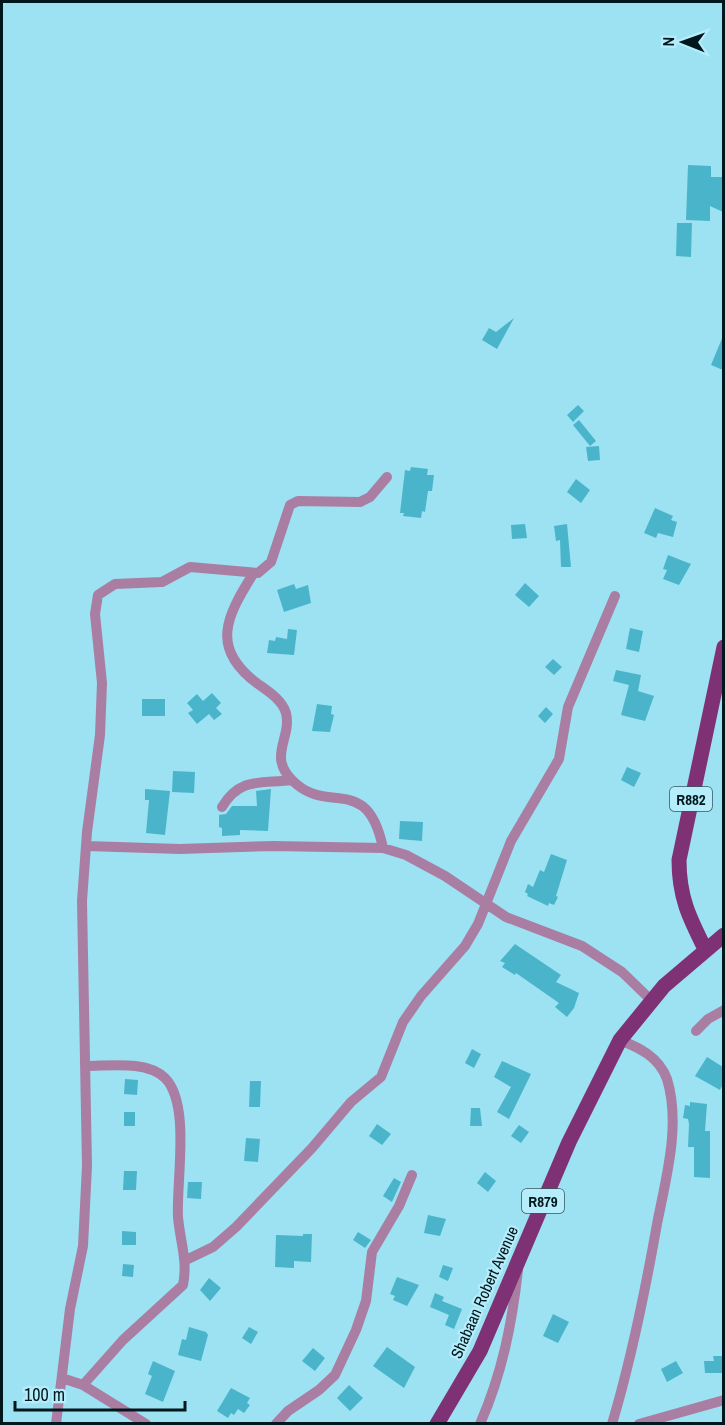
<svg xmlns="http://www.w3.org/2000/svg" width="725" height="1425" font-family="'Archivo Narrow',sans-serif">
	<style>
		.building { fill: #4ab5ca }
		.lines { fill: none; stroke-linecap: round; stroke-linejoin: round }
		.minor { stroke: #aa7ea2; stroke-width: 10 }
		.primary { stroke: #7f3175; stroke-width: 15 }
		.labels { text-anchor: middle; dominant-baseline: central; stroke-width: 4.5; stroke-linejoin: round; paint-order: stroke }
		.shield { fill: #b6edfa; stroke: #37575f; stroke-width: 1.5 }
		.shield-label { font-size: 15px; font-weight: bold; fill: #00171d }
		.street-label { font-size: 16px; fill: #00171d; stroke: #b6edfa }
	</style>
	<rect width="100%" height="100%" fill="#9ce2f2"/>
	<!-- building -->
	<path class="building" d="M688,165l23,1v11h12v35l-13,-6v15l-24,-1z
		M677,223h15l-1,34 -15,-1z
		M514,318l-17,31 -15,-9 7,-12 7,4z
		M723,336v34l-12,-5z
		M578,405l6,6 -11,11 -6,-7z
		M579,420l17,21 -6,5 -17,-21z
		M599,446l1,14 -12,1 -2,-14z
		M411,467l17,2 -1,6h7l-2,16h-4l-3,21 -3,-1 -1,7 -18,-2 1,-3h-4l5,-43 5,1z
		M576,479l14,11 -9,13 -14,-11z
		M655,508l18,8 -2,4 6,2 -4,15 -15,-4 -2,5 -12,-5z
		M525,524l2,14 -15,1 -1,-14z
		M567,524l4,43h-10l-1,-27 -4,1 -2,-15z
		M668,555l23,9 -12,21 -16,-6 4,-9 -4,-1z
		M525,583l14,13 -10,11 -14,-12z
		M294,584l2,5 12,-4 3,18 -27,9 -7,-22z
		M630,628l13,3 -4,21 -13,-3z
		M288,629l9,1 -3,25 -27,-2 2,-13 6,1 1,-4 11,2z
		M553,659l9,8 -8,8 -9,-8z
		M616,670l25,5 -3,16 16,5 -9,25 -24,-6 8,-30 -16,-4z
		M212,693l9,10 -5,5 6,6 -8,6 -5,-6 -12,10 -9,-11 5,-3 -6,-7 10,-9 6,7z
		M142,699h23v17h-23z
		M317,704l15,2 -1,8 3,1 -4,17 -18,-1z
		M546,707l7,7 -8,9 -7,-7z
		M627,767l14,6 -7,14 -13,-7z
		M173,771l22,1 -1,21 -22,-1z
		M145,789l25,2 -5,44 -19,-2 3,-33h-4z
		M271,789l-3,42 -28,-1v5l-18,1v-8l-3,-1v-12l7,-1 6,-8h25l-1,-15z
		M400,821l23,1 -1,19 -23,-2z
		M551,854l16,6 -11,36 2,1 -4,8 -5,-2 -1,3 -21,-10 1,-2 -3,-2 3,-8 5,3 7,-17 4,2z
		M515,944l46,31 -5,7 23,11 -5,15 -7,9 -12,-10 4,-4 -43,-30 -1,2 -13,-8 3,-4 -5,-2z
		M472,1049l9,5 -7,14 -9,-5z
		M707,1057l16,10v17l-3,6 -25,-14z
		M502,1061l29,13 -22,45 -12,-7 14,-25 -17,-10z
		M125,1079l13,1 -1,15 -13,-1z
		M250,1081h11l-1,26h-11z
		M690,1102l17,2 -2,27h5v47l-16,-1v-30h-6l1,-23 -1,-5 -5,-1 2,-13 5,1z
		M471,1108h9l2,18h-12z
		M124,1112h11v14h-11z
		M377,1124l14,10 -9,11 -13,-9z
		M519,1125l10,7 -8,11 -10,-7z
		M246,1138l14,1 -2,23 -14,-1z
		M124,1171h13l-1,19h-13z
		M485,1172l11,9 -8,11 -11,-9z
		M394,1178l7,4 -9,20 -9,-6z
		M188,1182h14l-1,17 -14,-1z
		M428,1215l18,4 -6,17 -16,-3z
		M122,1231l14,1v13h-14z
		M358,1232l13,8 -6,8 -12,-8z
		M303,1234h9l-1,28 -17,-1v7l-19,-1 1,-32 27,1z
		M123,1264l11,1 -1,12 -11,-1z
		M443,1265l10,3 -5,13 -9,-4z
		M397,1277l22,8 -12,21 -14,-6 2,-4 -5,-2z
		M209,1278l12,10 -11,13 -10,-11z
		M435,1293l9,4 -2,4 20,8 -8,20 -9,-4 4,-10 -19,-8z
		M553,1314l16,8 -11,21 -15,-7z
		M189,1327l17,5 2,3 -7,26 -23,-6 4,-16 4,1z
		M249,1327l9,5 -7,12 -9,-6z
		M387,1347l28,20 -11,21 -31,-22z
		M313,1348l12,10 -10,13 -13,-10z
		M713,1356h10v17h-18l-1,-12h10z
		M153,1361l22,10 -12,31 -18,-8 7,-18 -4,-2z
		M676,1361l7,12 -16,9 -6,-13z
		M349,1385l14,13 -13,13 -13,-13z
		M231,1388l19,10 -3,5 3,2 -6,8 -6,-4 -4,6 -3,-2 -3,5 -11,-7z"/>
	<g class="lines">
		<!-- minor -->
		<path class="minor" d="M253,574c-26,42 -44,74 5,110 10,7 24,16 28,29 6,26 -19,43 7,68 35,35 74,-9 90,67
			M222,807c18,-30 38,-23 70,-27
			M86,846l94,3 93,-3 110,2 23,7 39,21 61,41 76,29 40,26 29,28
			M696,1031l12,-12 16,-9
			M186,1260l27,-13 23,-20 76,-79 39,-46 30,-25 22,-55 18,-26 44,-50 13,-22 33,-83 48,-82 9,-52 47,-111
			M62,1378l21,7 63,39
			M83,1385l40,-45 60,-55c5,-24 -3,-44 -5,-68 -2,-35 13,-113 -13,-139 -18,-18 -56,-12 -79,-12
			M56,1424l14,-115 13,-63 4,-80 -5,-265 5,-69 13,-97 2,-52 -7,-69 3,-19 17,-11 47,-2 28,-15 68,6 13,-11 19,-57 8,-4 62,1 10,-5 17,-20
			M276,1424l12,-13 31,-21 16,-15 21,-45 10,-29 6,-49 27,-46 13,-31
			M480,1424c22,-50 32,-100 38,-154
			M612,1424c20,-67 33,-132 45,-200 9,-46 24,-99 10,-145 -8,-22 -27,-31 -47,-39
			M639,1424l85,-24"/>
		<!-- primary -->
		<path class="primary" d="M705,949c-16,-32 -26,-52 -26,-89l45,-213
			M437,1424l43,-73 89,-209 51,-102 44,-54 60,-51"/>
	</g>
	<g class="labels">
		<!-- shield labels -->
		<g class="shield">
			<rect x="670" y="787" width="42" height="24" rx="4.5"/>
			<rect x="522" y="1189" width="42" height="24" rx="4.5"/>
		</g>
		<g class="shield-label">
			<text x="691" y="799">R882</text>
			<text x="543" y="1201">R879</text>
		</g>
		<!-- street labels -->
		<g class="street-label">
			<text transform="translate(484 1292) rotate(-66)">Shabaan Robert Avenue</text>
		</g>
	</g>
	<!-- border -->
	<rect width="725" height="1425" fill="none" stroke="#00171d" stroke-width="6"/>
	<!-- north arrow -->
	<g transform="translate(683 42) rotate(271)" stroke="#b6edfa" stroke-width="4.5" paint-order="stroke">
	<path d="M0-4.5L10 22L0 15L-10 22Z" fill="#00171d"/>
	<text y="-9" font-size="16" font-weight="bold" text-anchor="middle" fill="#00171d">N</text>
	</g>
	<!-- scale -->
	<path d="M15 1401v9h170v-9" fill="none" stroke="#00171d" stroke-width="3"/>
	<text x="24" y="1401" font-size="18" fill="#00171d" stroke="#b6edfa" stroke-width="4.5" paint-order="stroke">100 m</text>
</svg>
